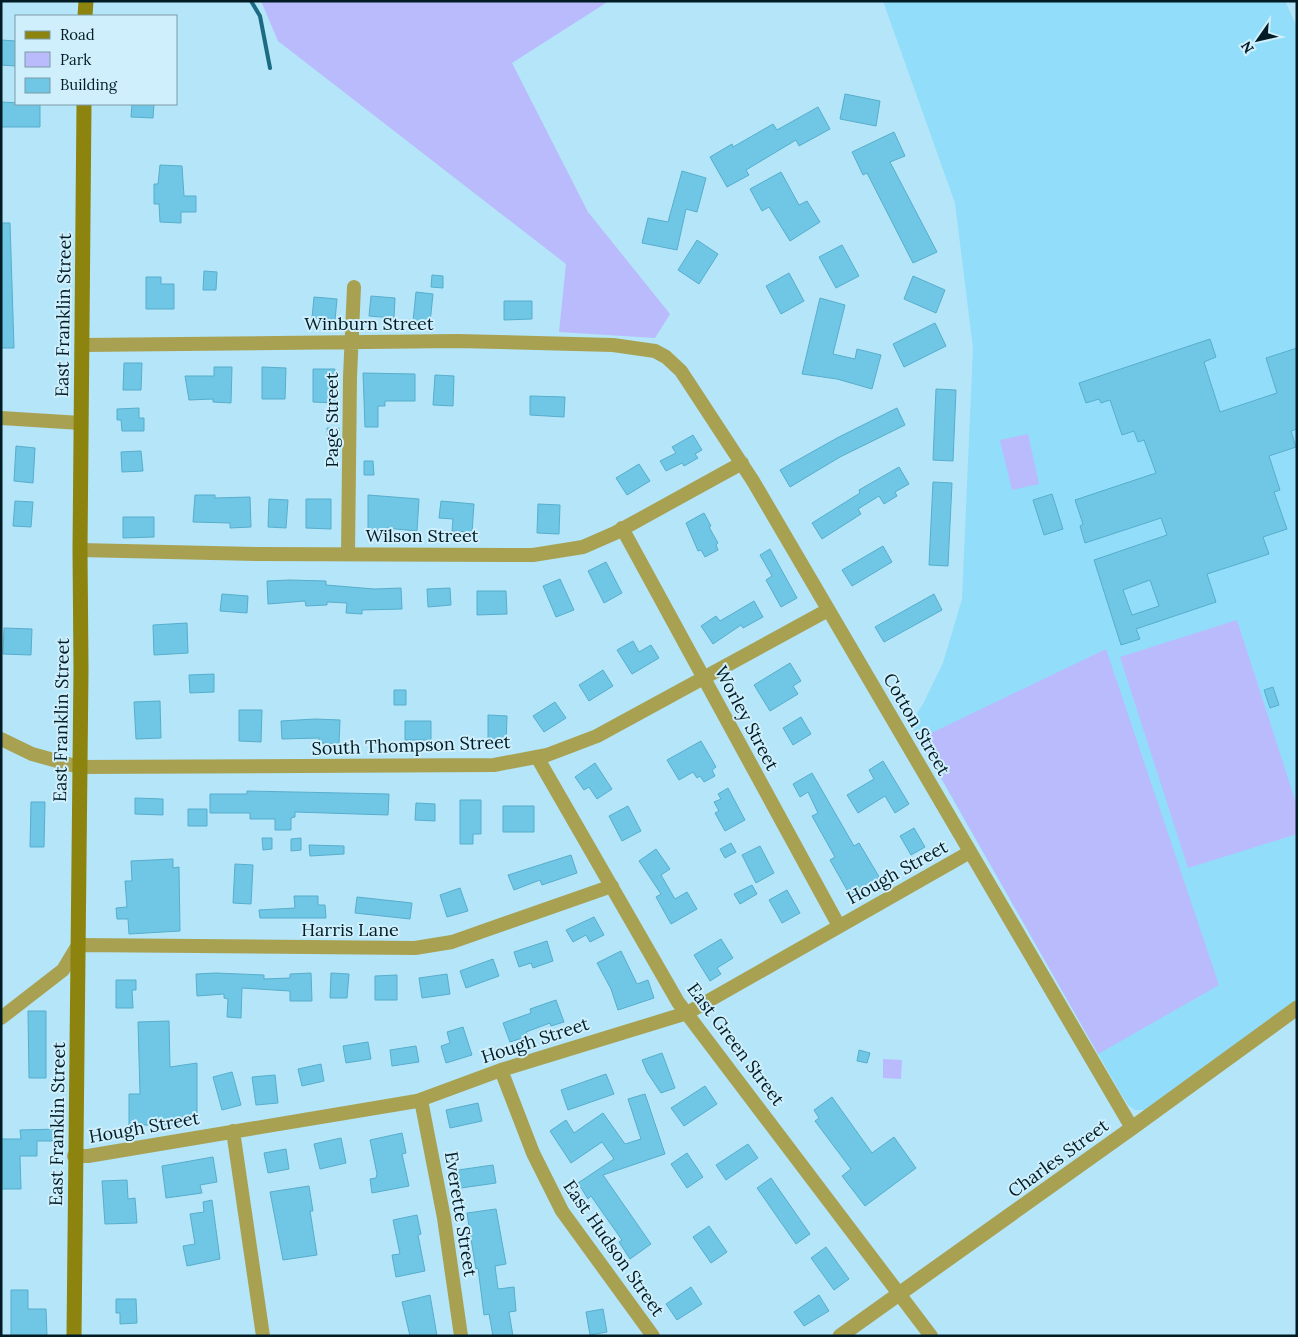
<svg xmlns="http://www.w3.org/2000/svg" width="1298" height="1337" font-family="Lora,serif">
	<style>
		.built { fill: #92ddf9 }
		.green { fill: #babbfc }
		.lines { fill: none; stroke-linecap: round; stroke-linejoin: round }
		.stream { stroke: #1d6a83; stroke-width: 4 }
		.building { fill: #6fc6e5; stroke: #57aecc; fill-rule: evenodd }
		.minor { stroke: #a9a152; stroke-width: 14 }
		.tertiary { stroke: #a9a152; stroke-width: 15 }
		.secondary { stroke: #8d830f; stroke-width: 15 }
		.labels { text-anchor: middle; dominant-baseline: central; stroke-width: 4; stroke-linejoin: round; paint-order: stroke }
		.street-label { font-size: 18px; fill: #011c25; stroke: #cfeffc }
	</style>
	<rect width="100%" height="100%" fill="#b4e5f8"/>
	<!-- built -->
	<path class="built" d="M883,1h402l12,26v972l-152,111h-10l-6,-4 -8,-12 -211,-370 13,-20 20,-41 19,-64 11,-251 -18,-145z"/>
	<!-- green -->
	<path class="green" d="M261,1h348l-97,62 76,149 82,102 -15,24 -96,-6 7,-68 -288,-223z
		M1028,434l11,50 -27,6 -12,-50z
		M1237,620l60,186v28l-109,34 -68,-211z
		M1106,649l113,336 -121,69 -179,-315z
		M883,1059l19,1 -1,19 -18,-1z"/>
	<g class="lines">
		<!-- stream -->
		<path class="stream" d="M251,1l9,15 10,52"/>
	</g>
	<!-- building -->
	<path class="building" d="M1,40l15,1v25l-15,-1z
		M845,94l35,7 -4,25 -36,-7z
		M1,102l39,2v23h-39z
		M132,104h22l-1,14 -22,-1z
		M818,107l12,22 -31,17 -3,-6 -50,30 3,5 -22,12 -17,-30 22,-13 1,3 40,-23 4,6z
		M894,132l11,24 -15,6 47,90 -24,11 -46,-90 -4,2 -11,-23z
		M160,165l22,1 2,30h12v16h-15v11l-21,-1 -1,-18h-5v-20h4z
		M682,171l24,7 -9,34 -11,-3 -9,41 -35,-7 6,-25 20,4z
		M781,172l18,33 8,-4 13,21 -30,19 -21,-34 -7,4 -12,-22z
		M1,223h9l4,125h-13z
		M697,240l21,14 -19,30 -21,-14z
		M842,245l17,31 -23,12 -17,-31z
		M204,271l13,1 -1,18h-13z
		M789,273l15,28 -23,13 -15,-28z
		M432,275l11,1v12l-12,-1z
		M913,276l32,14 -9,23 -32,-14z
		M146,277h15v7h13v25h-28z
		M416,292l17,2 -3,29 -17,-2z
		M371,296l24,2 -1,20 -25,-2z
		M314,297l23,2 -2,21 -23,-2z
		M820,298l25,7 -12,49 22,5 2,-10 24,6 -9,34 -35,-10 -35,-5z
		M504,301h28v18l-28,1z
		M935,323l11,23 -42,21 -11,-23z
		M1210,339l6,18 -12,5 16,50 57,-19 -11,-35 31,-10v81l-6,2 5,16 -27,9 11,34 -6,2 13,37 -24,8 6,17 -62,20 9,28 -80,27 4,10 -19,6 -27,-85 73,-25 -6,-17 -76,25 -5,-17 3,-2 -8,-24 81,-27 -12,-33 -6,2 -4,-11 -12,4 -12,-35 -9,3 -2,-4 -13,4 -7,-20zM1150,580l9,26 -27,9 -9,-25z
		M124,363h18l-1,27h-18z
		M214,367h18l-1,36 -18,-1v-3l-24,1 -4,-24h29z
		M262,367l24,1 -1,31h-23z
		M313,369h22v34l-22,-1z
		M363,373l52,1v27h-30v5h-7v21h-13z
		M435,375l19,1 -1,30 -20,-1z
		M936,389l20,1 -3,71 -20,-1z
		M530,396l35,1 -1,20 -34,-2z
		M139,408v10h5v13h-22l-1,-11h-4v-11z
		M897,408l8,17 -65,32 -50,30 -10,-17 57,-32z
		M327,428h12v14h-11z
		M693,435l9,15 -7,4 3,4 -14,8 -2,-3 -16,8 -6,-10 16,-8 -4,-6z
		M16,446l19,2 -2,35 -19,-2z
		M141,451l2,20 -21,1 -1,-20z
		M364,461h9l1,14h-10z
		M639,464l11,17 -23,14 -11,-17z
		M899,467l10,17 -14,8 2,4 -13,8 -5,-8 -21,13 3,5 -39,25 -10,-16 48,-30 -1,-3z
		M933,482l19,1 -4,83 -19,-1z
		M1052,494l11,35 -19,6 -11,-35z
		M195,495h20v3l35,-1 1,30 -21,1v-5l-37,-1z
		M368,495l51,4 -2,32 -31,-3v3h-18z
		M269,499l19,1 -2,28 -18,-1z
		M306,499h25v30l-25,-1z
		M15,501l18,1 -2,25 -18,-1z
		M441,501l33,3 -2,28 -20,-1 1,-12 -14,-1z
		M538,504l22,1 -1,29 -22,-1z
		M704,513l7,13 -2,1 9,16 -2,2 2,5 -13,7 -4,-7 -3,1 -12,-28z
		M123,517h31v20l-31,1z
		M883,546l9,16 -40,24 -10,-16z
		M770,549l27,49 -16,9 -15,-27 6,-4 -12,-21z
		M606,562l16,31 -18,10 -16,-32z
		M560,579l14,31 -18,7 -13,-31z
		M289,580l37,1v4l48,4 27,-1 1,21 -40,1v4l-16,-1 1,-10 -20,-1v3l-21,1 -1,-5 -37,3 -1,-23z
		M450,588l1,17 -23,2 -1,-18z
		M477,591h29l1,23 -30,1z
		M222,594l26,2 -1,17 -27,-2z
		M934,594l8,16 -58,32 -9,-15z
		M754,601l9,16 -20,11 -2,-3 -28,19 -12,-18 15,-10 4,5z
		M187,623l1,30 -34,2 -1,-30z
		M4,628l28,1 -1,26 -28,-1z
		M633,641l6,11 12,-7 8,13 -27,16 -15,-24z
		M790,663l11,18 -8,5 5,8 -28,17 -16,-26z
		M603,670l10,16 -24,15 -10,-16z
		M214,674v18l-24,1 -1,-18z
		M1273,687l6,18 -9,3 -6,-18z
		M394,690h12v15h-12z
		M160,701l1,37 -25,1 -2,-37z
		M555,702l11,16 -22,14 -11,-16z
		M239,710h23l-1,32 -22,-1z
		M488,715l19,1 -1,28h-18z
		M801,717l10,17 -18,11 -10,-17z
		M315,719l25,1 -1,24 -20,-1v-5l-37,1 -1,-18z
		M405,721h26v19h-26z
		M701,741l15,26 -4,3 3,6 -11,6 -4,-6 -3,2 -4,-6 -14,8 -12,-20z
		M883,761l26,43 -14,9 -10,-17 -27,17 -11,-18 27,-16 -5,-9z
		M595,763l17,26 -15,10 -8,-12 -5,3 -9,-13z
		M812,773l42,73 5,-3 22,37 -30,17 -21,-37 5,-3 -23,-41 6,-3 -10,-21 -8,5 -7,-13z
		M728,788l17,32 -20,11 -10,-18 4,-2 -5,-9 7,-3 -3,-5z
		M247,791l142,3 -1,21 -93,-3v5l-4,1v12h-16v-11h-25v-6h-40v-19h37z
		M135,798l28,1v16l-28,-1z
		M460,800h21v34h-8v10h-13z
		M31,802h14l-1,45h-14z
		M416,803l19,1v17l-20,-1z
		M503,806h31v26h-31z
		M628,806l13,25 -19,10 -13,-25z
		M188,809h19v17h-19z
		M914,828l11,19 -14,8 -11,-19z
		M262,838h10v11l-9,1z
		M301,838v12l-10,1v-12z
		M731,843l5,9 -11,6 -5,-9z
		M309,845l35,1v8l-34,2z
		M760,846l14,27 -18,10 -14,-28z
		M656,849l14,20 -9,6 14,24 12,-7 10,17 -26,15 -15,-27 5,-3 -22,-33z
		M571,855l6,18 -35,12 -2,-5 -26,10 -6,-15z
		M173,859v9l6,-1 1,64 -51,3 -1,-15h-11l-1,-11 11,-1 -2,-26h7l-1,-20z
		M235,864l18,1 -2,39 -18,-1z
		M752,885l5,9 -17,10 -6,-10z
		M460,888l8,23 -21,6 -7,-22z
		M787,890l13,23 -18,10 -13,-23z
		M294,896h24v9h7l1,13h-66l-1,-8 36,-2z
		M357,897l55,6 -2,16 -55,-6z
		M594,917l10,18 -14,7 -4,-7 -13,7 -7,-12z
		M721,939l12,19 -16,10 4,6 -11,7 -16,-26z
		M547,941l6,20 -20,7 -2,-5 -12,4 -5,-15z
		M621,951l16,33 11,-4 6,18 -36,12 -7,-21 -14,-26z
		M493,959l6,17 -33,12 -6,-17z
		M216,973l48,2v4l26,-1v-4l21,-1 1,28h-22v-10l-48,-3 -1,30 -14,-1 1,-18 -4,-1v-4l-27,2 -1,-22z
		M331,973l18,1 -2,24h-17z
		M447,974l3,20 -28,4 -3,-20z
		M397,975v25h-22v-24z
		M116,980h20v10h-4l1,18h-17z
		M556,1000l8,22 -13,4 -1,-3 -24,9 2,4 -18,6 -7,-19 28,-10 -1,-4z
		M28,1011h18v67h-17z
		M169,1021l1,46 27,-4v62h-68v-31h11l-2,-72z
		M463,1027l9,28 -26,8 -5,-17 9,-3 -3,-11z
		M368,1042l3,17 -25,4 -3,-17z
		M416,1046l3,16 -27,4 -2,-16z
		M859,1050l11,3 -3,10 -10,-2z
		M662,1053l13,35 -14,5 -14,-21 -5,-12z
		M321,1064l3,17 -22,5 -4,-17z
		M232,1072l9,33 -19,5 -9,-33z
		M606,1074l8,20 -46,16 -7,-20z
		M275,1075l3,28 -22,2 -4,-28z
		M705,1086l12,18 -33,22 -13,-18z
		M645,1094l20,60 -62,21 48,69 -21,15 -11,-17 3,-2 -31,-44 -3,3 -10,-16 36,-24 -12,-17 -31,21 -21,-32 16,-11 8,13 29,-20 22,31 16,-5 -13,-40z
		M832,1097l40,56 22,-16 22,31 -51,38 -23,-30 9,-7 -36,-48 4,-3 -5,-8z
		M478,1103l4,18 -32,7 -4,-18z
		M59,1129v12h-22v15h-17l1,33h-20v-50h20l-1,-9z
		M402,1133l4,20 -4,1 7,32 -37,7 -2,-14 6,-1 1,-4 -7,-34z
		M341,1138l5,25 -26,6 -6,-25z
		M748,1144l10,14 -32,22 -10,-15z
		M286,1149l3,20 -21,4 -4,-20z
		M687,1153l16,24 -16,11 -16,-24z
		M213,1157l4,25 -17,3 2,8 -36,5 -4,-32z
		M493,1165l3,18 -35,5 -3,-18z
		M771,1178l39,56 -14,10 -39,-56z
		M127,1180l1,19 7,-1 2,25 -32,1 -3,-43z
		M309,1186l4,25h-3l7,44 -34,5 -13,-68z
		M212,1200l8,59 -33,7 -4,-20 12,-2 -5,-30 14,-2 -1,-10z
		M496,1209l10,55 -11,2 3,23 16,-2 2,24 -7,1 4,24h-20l-4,-22 -5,1 -6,-47 -2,1 -6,-36 -3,-20z
		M417,1215l4,19 -3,1 7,36 -29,6 -4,-22 8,-1 -7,-34z
		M709,1226l18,26 -16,11 -18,-26z
		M826,1247l23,32 -15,11 -23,-32z
		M691,1287l11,17 -25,16 -11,-16z
		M11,1290h17v19h18l1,27h-36z
		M430,1295l7,41h-27l-8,-34z
		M819,1295l10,16 -25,15 -10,-14z
		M116,1299h20l1,24 -17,1v-11h-4z
		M603,1309l4,23 -17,3 -4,-23z"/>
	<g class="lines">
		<!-- minor -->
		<path class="minor" d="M83,345l374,-4 156,4 42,6 11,6 15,14 72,110 379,647
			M1,418l80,5
			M622,528l217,398
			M80,550l179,4 274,1 50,-8 32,-14 127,-70
			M348,554l2,-177 4,-90
			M1,739l31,15 47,13 415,-2 53,-10 50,-19 231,-126
			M537,757l141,245 253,334
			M1,1018l62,-48 15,-25 337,3 37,-6 160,-56
			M501,1070l32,83 29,58 91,125
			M421,1100l23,118 17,118
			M233,1131l30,205
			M74,1156h14l329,-55 84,-31 186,-57 283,-161"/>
		<!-- tertiary -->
		<path class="tertiary" d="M840,1336l292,-208 165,-120"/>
		<!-- secondary -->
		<path class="secondary" d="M85,16l1,-15
			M74,1336l7,-667 -1,-119 4,-446"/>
	</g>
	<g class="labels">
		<!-- street labels -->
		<g class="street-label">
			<text transform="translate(63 315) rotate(-89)">East Franklin Street</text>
			<text x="369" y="323">Winburn Street</text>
			<text transform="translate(331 420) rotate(-90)">Page Street</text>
			<text x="422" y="535">Wilson Street</text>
			<text transform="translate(747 718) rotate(62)">Worley Street</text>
			<text transform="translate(61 720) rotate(-89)">East Franklin Street</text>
			<text transform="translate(917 724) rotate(60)">Cotton Street</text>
			<text transform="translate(411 745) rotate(-2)">South Thompson Street</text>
			<text transform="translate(897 872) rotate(-29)">Hough Street</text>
			<text x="350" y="929">Harris Lane</text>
			<text transform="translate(535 1040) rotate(-18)">Hough Street</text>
			<text transform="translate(736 1044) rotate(53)">East Green Street</text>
			<text transform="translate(57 1124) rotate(-89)">East Franklin Street</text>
			<text transform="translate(144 1127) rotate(-10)">Hough Street</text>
			<text transform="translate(1058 1158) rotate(-36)">Charles Street</text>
			<text transform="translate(461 1214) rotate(81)">Everette Street</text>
			<text transform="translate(614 1248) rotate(55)">East Hudson Street</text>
		</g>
	</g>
	<!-- border -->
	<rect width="1298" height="1337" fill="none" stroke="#011c25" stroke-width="5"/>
	<!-- legend -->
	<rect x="15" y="15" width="162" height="90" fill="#cfeffc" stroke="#7d9ba6"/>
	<rect x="25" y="31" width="25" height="8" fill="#8d830f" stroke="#7d9ba6"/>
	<text x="60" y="40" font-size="15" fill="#011c25">Road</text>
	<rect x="25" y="52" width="25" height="15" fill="#babbfc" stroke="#7d9ba6"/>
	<text x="60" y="65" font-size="15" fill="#011c25">Park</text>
	<rect x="25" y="78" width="25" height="15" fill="#6fc6e5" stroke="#7d9ba6"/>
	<text x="60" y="90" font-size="15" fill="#011c25">Building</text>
	<!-- north arrow -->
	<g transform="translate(1258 40) rotate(236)" stroke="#cfeffc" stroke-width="4" paint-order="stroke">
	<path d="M0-4L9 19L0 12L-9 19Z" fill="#011c25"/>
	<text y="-8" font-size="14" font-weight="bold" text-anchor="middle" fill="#011c25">N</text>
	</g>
</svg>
